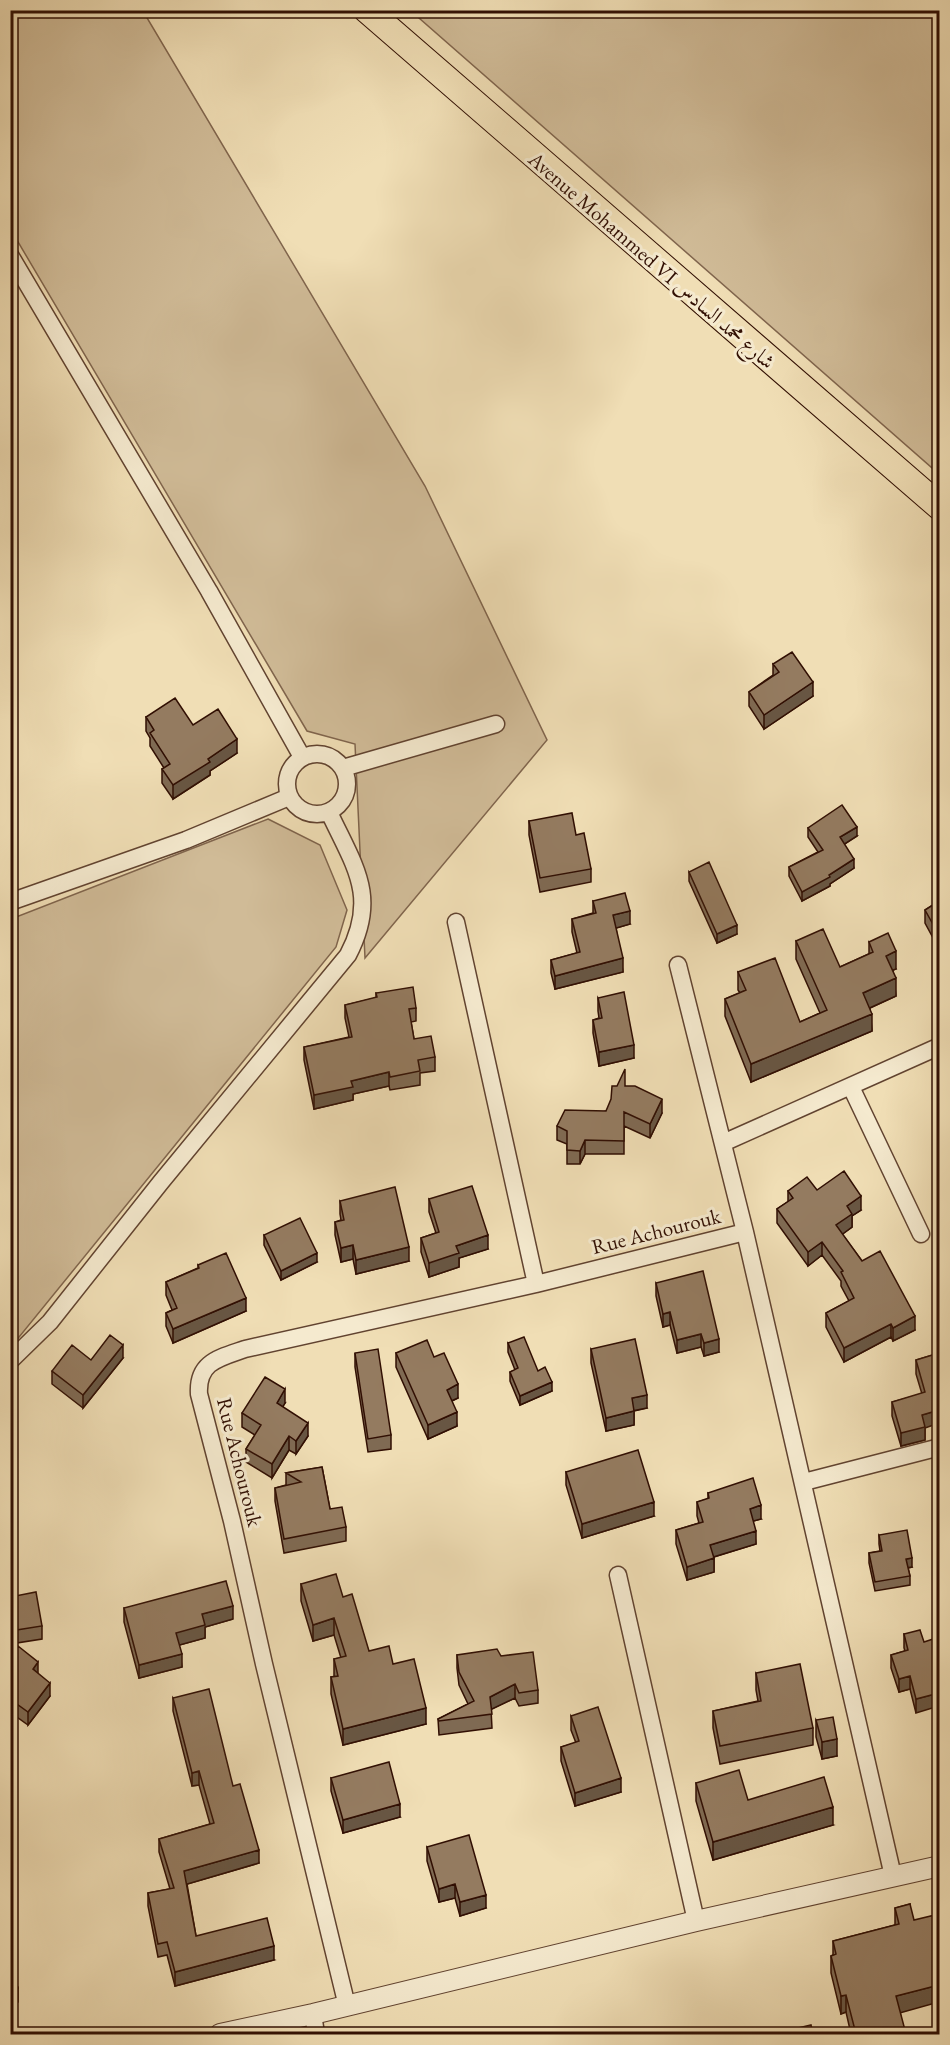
<svg xmlns="http://www.w3.org/2000/svg" width="950" height="2045" font-family="'EB Garamond',Amiri,serif">
	<style>
		.green { fill: #d0bb97; stroke: #80654d; stroke-width: 1.5 }
		.lines { fill: none; stroke-linecap: round; stroke-linejoin: round }
		.minor-casing { stroke: #614330; stroke-width: 19 }
		.tertiary-casing { stroke: #614330; stroke-width: 22 }
		.primary-casing { stroke: #310f03; stroke-width: 28 }
		.minor { stroke: #f5eacf; stroke-width: 16 }
		.tertiary { stroke: #f5eacf; stroke-width: 20 }
		.primary { stroke: #f0deb5; stroke-width: 26 }
		.wall { fill: #7f6a53; stroke: #310f03; stroke-width: 1.5 }
		.shaded-wall { fill: #685643; stroke: #310f03; stroke-width: 1.5 }
		.building { fill: #947b60; stroke: #310f03; stroke-width: 1.5 }
		.labels { text-anchor: middle; dominant-baseline: central; stroke-width: 6; stroke-linejoin: round; paint-order: stroke }
		.street-label { font-size: 21px; fill: #310f03; stroke: #f5eacf }
	</style>
	<rect width="100%" height="100%" fill="#f0deb5"/>
	<filter id="stains"><feTurbulence type="fractalNoise" baseFrequency=".00333" numOctaves="4"/><feColorMatrix values="0 0 0 0 .2 0 0 0 0 .09 0 0 0 0 .02 0 0 0 .5 -.17"/></filter>
	<radialGradient id="worn" r=".72"><stop offset=".6" stop-color="#630" stop-opacity="0"/><stop offset="1" stop-color="#630" stop-opacity=".3"/></radialGradient>
	<!-- green -->
	<path class="green" d="M10,11h133l282,475 122,254 -182,218 -10,-214 -48,-13 -296,-501z
		M411,11h528v463z
		M268,819l52,26 27,65 -11,37 -325,400v-428z"/>
	<g class="lines">
		<defs>
			<path id="minor" d="M10,255l199,336 93,166
				M287 784a30 30 0 1 1 60 0a30 30 0 1 1-60 0Z
				M343,768l153,-44
				M10,902l176,-62 103,-43
				M456,922l80,362
				M678,965l67,267 148,644
				M851,1087l70,147
				M723,1143l217,-97
				M10,1361l40,-39 111,-140 187,-227c31,-59 6,-89 -19,-143
				M804,1482l136,-35
				M618,1575l78,346
				M347,2006l-83,-342 -32,-143 -33,-127c-2,-32 20,-36 46,-45l291,-65 209,-52
				M313,2014l3,20"/>
			<path id="tertiary" d="M220,2034l93,-20 383,-93 244,-55"/>
			<path id="primary" d="M367,10l573,497"/>
		</defs>
		<!-- minor casing -->
		<use href="#minor" class="minor-casing"/>
		<!-- tertiary casing -->
		<use href="#tertiary" class="tertiary-casing"/>
		<!-- primary casing -->
		<use href="#primary" class="primary-casing"/>
		<!-- minor -->
		<use href="#minor" class="minor"/>
		<!-- tertiary -->
		<use href="#tertiary" class="tertiary"/>
		<!-- primary -->
		<use href="#primary" class="primary"/>
	</g>
	<!-- wall -->
	<path class="wall" d="M773,664l40,32 -49,33 -15,-23v-14l24,-17z
		M146,717l47,8 44,28 -27,18v4l-37,24 -11,-16v-14l2,-1 -14,-22v-8l-4,-7z
		M529,821l47,14 15,34v13l-51,10 -11,-57z
		M808,828l49,8 -13,8 10,24 -24,16v2l-28,15 -13,-25v-9l29,-15 -10,-15z
		M689,872l48,62 -20,9 -28,-62z
		M593,901l37,23 -14,4 7,44 -68,17 -4,-16v-13l26,-7 -5,-21v-13l21,-6z
		M939,901v48l-14,-26v-13z
		M796,941l44,26 29,-13v-12l27,27 -3,1 3,26 -26,12 2,23 -121,51 -26,-66v-17l15,-6 -2,-3v-18l62,50 20,-9 -24,-54z
		M376,993l40,15v13l-5,1 3,17 21,18v14l-15,2v12l-30,5 -1,-4 -36,8v6l-39,9 -10,-49v-13l45,-10 -4,-19v-13l31,-7z
		M598,998l36,60 -35,8 -6,-33v-13l6,-2 -1,-7z
		M625,1086l37,27 -12,25 -26,-12v28h-39l-5,10h-13v-20l-10,-4v-14l49,-15z
		M939,1131v28l-5,-10v-15z
		M817,1190l44,20 -9,6v11l-10,7 20,27 53,69 -22,11 -2,-4 -47,25 -18,-35v-14l23,-12 -8,-15v-5l-19,-26 -14,11 -31,-43v-14l11,-7v-11z
		M429,1199l59,50 -29,9v9l-30,10 -8,-25v-14l15,-5 -7,-21z
		M340,1201l69,60 -53,13 -3,-15 -12,3 -6,-27v-13l6,-2 -1,-6z
		M264,1235l53,27 -36,18 -17,-35z
		M198,1265l48,46 -73,32 -7,-17v-13l6,-3 -6,-15v-13l32,-14z
		M939,1279v17l-1,-3v-13z
		M656,1283l63,69 -15,4 -3,-9 -24,6 -7,-28 -7,2 -7,-31z
		M939,1297v27l-5,-9v-14z
		M508,1343l30,28 14,20 -32,14 -10,-24v-9l5,-2 -7,-18z
		M591,1349l56,59 -13,3v14l-28,6 -15,-68z
		M355,1353l36,82v14l-23,3 -13,-85z
		M396,1353l38,4 24,41 -6,3 5,25 -29,13 -32,-72z
		M939,1353l-14,75v12l-24,6 -9,-30v-14l30,-8 -6,-20v-14z
		M123,1358l-40,50 -31,-24v-13l39,-11z
		M285,1403l-3,4 26,29 -12,18 -7,-4 -17,28 -26,-16v-13l9,-14 -13,-8v-14z
		M322,1467l8,42 16,18v14l-62,12 -9,-52v-13l11,-3v-12z
		M566,1472l88,44 -72,22 -16,-53z
		M708,1493l53,26 -8,2 3,23 -42,13v15l-27,8 -11,-36v-14l23,-7 -2,-7v-14l11,-3z
		M879,1535l33,32 -4,1 2,8v9l-35,6 -6,-28v-10l11,-2 -1,-7z
		M301,1584l42,13 26,54 24,13 33,60 -83,21 -12,-51v-17h3v-18l7,-1 -7,-23 -21,6 -12,-40z
		M10,1597l32,29v13l-32,5z
		M124,1608l109,11 -28,8v11l-26,7 3,22 -43,11 -15,-56z
		M904,1634l20,8 -8,71 -6,-24 -11,3 -8,-24v-13l14,-4 -1,-3z
		M457,1655l44,1 37,34v13l-19,3 -4,-8 -24,11 1,19 -53,7 -1,-16 30,-15 -9,-19 -2,-17z
		M10,1656l40,40 -22,29 -18,-13z
		M756,1673l57,55v17l-93,19 -7,-36v-17l45,-10 -2,-11z
		M173,1698l60,88 26,77 -72,21 9,52 78,24 -99,26 -8,-31 -9,2 -10,-51v-13l22,-4 -11,-37v-13l51,-15 -11,-39 -7,1 -19,-75z
		M571,1716l50,76 -46,14 -14,-45v-14l15,-4 -5,-13z
		M816,1720l21,36 -15,3 -6,-22z
		M331,1778l69,39 -57,16 -12,-42z
		M696,1783l52,17 85,25 -120,35 -17,-59z
		M427,1847l59,61 -26,8 -5,-18 -16,4 -12,-41z
		M910,1904l-10,109 5,21h-54l-5,-22 -5,2 -10,-41v-17l2,-1v-14l62,-16v-17z"/>
	<!-- shaded-wall -->
	<path class="shaded-wall" d="M813,682v14l-49,33v-14z
		M237,739v14l-27,18v4l-37,24v-14l35,-26z
		M857,827v9l-17,11v-10z
		M854,859v9l-24,16v2l-28,15v-9z
		M630,911v13l-17,5v-14z
		M737,925v9l-20,9v-9z
		M896,951v18l-10,4v-17z
		M623,958v14l-68,17v-13z
		M896,978v18l-33,15v-18z
		M872,1014v17l-121,51v-18z
		M634,1045v13l-35,8v-14z
		M389,1072v14l-36,8v6l-39,9v-14l37,-14z
		M662,1099v14l-12,25v-14z
		M585,1140v14l-5,10v-13z
		M861,1196v14l-9,6v11l-16,12v-14l11,-19z
		M488,1235v14l-29,9v9l-30,10v-14l27,-17z
		M822,1242v13l-14,11v-14z
		M353,1245v14l-12,3v-14z
		M409,1247v14l-53,13v-14z
		M317,1253v9l-36,18v-9z
		M246,1298v13l-73,32v-14z
		M670,1312v13l-7,2v-13z
		M915,1316v14l-22,11v-13z
		M891,1324v13l-47,25v-14z
		M701,1334v13l-24,6v-13z
		M719,1339v13l-15,4v-13z
		M123,1345v13l-40,50v-13z
		M552,1382v9l-32,14v-9z
		M458,1384v14l-11,5v-13z
		M285,1389v14l-8,14v-14z
		M647,1395v13l-15,3v-13z
		M939,1410v13l-14,5v12l-24,6v-13l21,-18z
		M634,1411v14l-28,6v-13z
		M457,1412v14l-29,13v-14z
		M308,1423v13l-12,18v-13z
		M289,1436v14l-17,28v-14z
		M654,1502v14l-72,22v-14z
		M761,1505v14l-11,3v-13z
		M756,1531v13l-46,14v-13z
		M714,1558v14l-27,8v-13z
		M912,1558v9l-6,1v-9z
		M233,1606v13l-28,8v11l-29,8v-13l26,-19z
		M334,1618v17l-21,6v-16z
		M182,1654v13l-43,11v-13z
		M38,1662v13l-5,-6z
		M910,1676v13l-11,3v-13z
		M50,1683v13l-22,29v-13z
		M515,1684v14l-25,12v-13z
		M939,1693v13l-23,7v-14z
		M426,1708v16l-83,21v-16z
		M837,1739v17l-15,3v-17z
		M199,1771v14l-7,1v-13z
		M621,1778v14l-46,14v-13z
		M400,1804v13l-57,16v-13z
		M833,1807v18l-120,35v-18z
		M259,1850v13l-75,22v-14z
		M455,1884v14l-16,4v-13z
		M486,1895v13l-26,8v-14z
		M274,1946v14l-99,26v-14z
		M939,1985v17l-43,12v-18z
		M18,1988v14l-8,9v-13z
		M846,1995v17l-5,2v-18z"/>
	<!-- building -->
	<path class="building" d="M792,652l21,30 -49,33 -15,-23 30,-20 -6,-8z
		M175,698l18,27 25,-16 19,30 -29,20 2,3 -37,23 -11,-16 8,-5 -20,-31 4,-3 -8,-13z
		M842,805l15,22 -17,10 14,22 -25,16 1,2 -28,15 -13,-25 34,-17 -15,-22z
		M572,813l4,22 8,-2 7,36 -51,9 -11,-57z
		M709,862l28,63 -20,9 -28,-62z
		M625,893l5,18 -17,4 10,43 -68,18 -4,-16 29,-8 -8,-33 24,-6 -3,-12z
		M939,901v34l-14,-25z
		M823,929l17,38 33,-15 -4,-10 19,-9 8,18 -10,5 10,22 -33,15 9,21 -121,50 -26,-65 21,-9 -8,-18 37,-14 25,64 27,-12 -31,-69z
		M413,987l3,21 -7,1 5,30 17,-3 4,21 -17,3 2,11 -30,6 -1,-5 -38,9 2,6 -39,8 -10,-48 48,-10 -7,-32 32,-8 -1,-4z
		M624,992l10,53 -35,7 -6,-32 9,-2 -4,-20z
		M625,1069v17h10l27,13 -12,25 -26,-12v29l-39,-1 -5,11 -13,-1v-19l-10,-5 8,-16 41,1 5,-12 1,-13h5z
		M939,1131v13l-5,-10z
		M844,1171l17,25 -14,10 5,8 -16,11 26,36 18,-10 35,65 -22,12 -2,-4 -47,24 -18,-35 28,-15 -13,-26 2,-1 -21,-29 -14,10 -31,-43 16,-11 -5,-7 19,-14 10,13z
		M472,1186l16,49 -32,11 3,7 -30,10 -8,-25 18,-6 -10,-33z
		M395,1187l14,60 -53,13 -3,-15 -12,3 -6,-26 9,-2 -4,-19z
		M300,1218l17,35 -36,18 -17,-36z
		M226,1253l20,45 -73,31 -7,-16 11,-5 -11,-26 33,-14 -1,-3z
		M703,1271l16,68 -15,4 -3,-9 -24,6 -7,-28 -7,2 -7,-31z
		M939,1297v13l-5,-9z
		M110,1335l13,10 -40,50 -31,-24 20,-26 19,15z
		M524,1337l14,34 7,-4 7,15 -32,14 -10,-24 8,-4 -10,-25z
		M635,1339l12,56 -15,3 2,13 -28,7 -15,-69z
		M427,1340l7,17 10,-4 14,31 -11,6 10,22 -29,13 -32,-72z
		M378,1349l13,86 -23,4 -13,-86z
		M939,1353v57l-17,5 3,12 -24,6 -9,-31 33,-10 -9,-32z
		M265,1377l20,12 -8,14 31,20 -12,18 -7,-5 -17,28 -26,-15 15,-24 -19,-12z
		M638,1450l16,52 -72,22 -16,-52z
		M322,1467l8,42 12,-2 4,20 -62,12 -9,-51 26,-6 -15,-9z
		M753,1478l8,27 -11,4 6,22 -46,14 4,13 -27,9 -11,-37 27,-8 -6,-20 12,-4 -1,-5z
		M907,1530l5,28 -6,1 4,17 -35,6 -6,-29 13,-2 -3,-16z
		M336,1574l7,23 9,-3 17,57 20,-5 4,18 21,-5 12,49 -83,21 -12,-52 7,-1 -4,-17 12,-3 -12,-38 -21,7 -12,-41z
		M226,1581l7,25 -31,8 3,11 -29,8 6,21 -43,11 -15,-57z
		M36,1592l6,34 -32,5v-34z
		M920,1630l4,12 15,-5v56l-23,6 -6,-23 -11,3 -8,-24 17,-5 -4,-16z
		M18,1646l20,16 -5,7 17,14 -22,29 -18,-13v-43z
		M497,1649l4,7 32,-4 5,38 -19,3 -4,-9 -25,13 2,17 -53,7 -1,-2 36,-18 -15,-29 -2,-17z
		M800,1664l13,64 -93,18 -7,-35 48,-10 -5,-28z
		M209,1689l24,97 7,-2 19,66 -75,21 12,65 71,-18 7,28 -99,26 -8,-30 -9,2 -10,-51 26,-5 -15,-49 55,-16 -15,-52 -7,2 -19,-75z
		M598,1707l23,71 -46,15 -14,-46 18,-6 -8,-25z
		M833,1717l4,22 -15,3 -6,-22z
		M389,1762l11,42 -57,16 -12,-42z
		M739,1770l9,30 76,-23 9,30 -120,35 -17,-59z
		M469,1835l17,60 -26,7 -5,-18 -16,5 -12,-42z
		M910,1904l4,16 25,-6v71l-43,11 10,38h-50l-10,-39 -5,1 -10,-40 5,-2 -3,-13 66,-17 -4,-16z
		M10,1978l8,10 -8,10z
		M811,2025l2,9h-40z"/>
	<g class="labels">
		<!-- street labels -->
		<g class="street-label">
			<text transform="translate(652 260) rotate(41)">Avenue Mohammed VI شارع محمد السادس</text>
			<text transform="translate(656 1231) rotate(-14)">Rue Achourouk</text>
			<text transform="translate(240 1462) rotate(76)">Rue Achourouk</text>
		</g>
	</g>
	<!-- margin -->
	<rect width="950" height="2045" fill="none" stroke="#f0deb5" stroke-width="36"/>
	<rect x="12" y="12" width="926" height="2021" fill="none" stroke="#310f03" stroke-width="3"/>
	<rect x="18" y="18" width="914" height="2009" fill="none" stroke="#310f03" stroke-width="1.5"/>
	<rect width="100%" height="100%" filter="url(#stains)"/>
	<rect width="100%" height="100%" fill="url(#worn)"/>
</svg>
